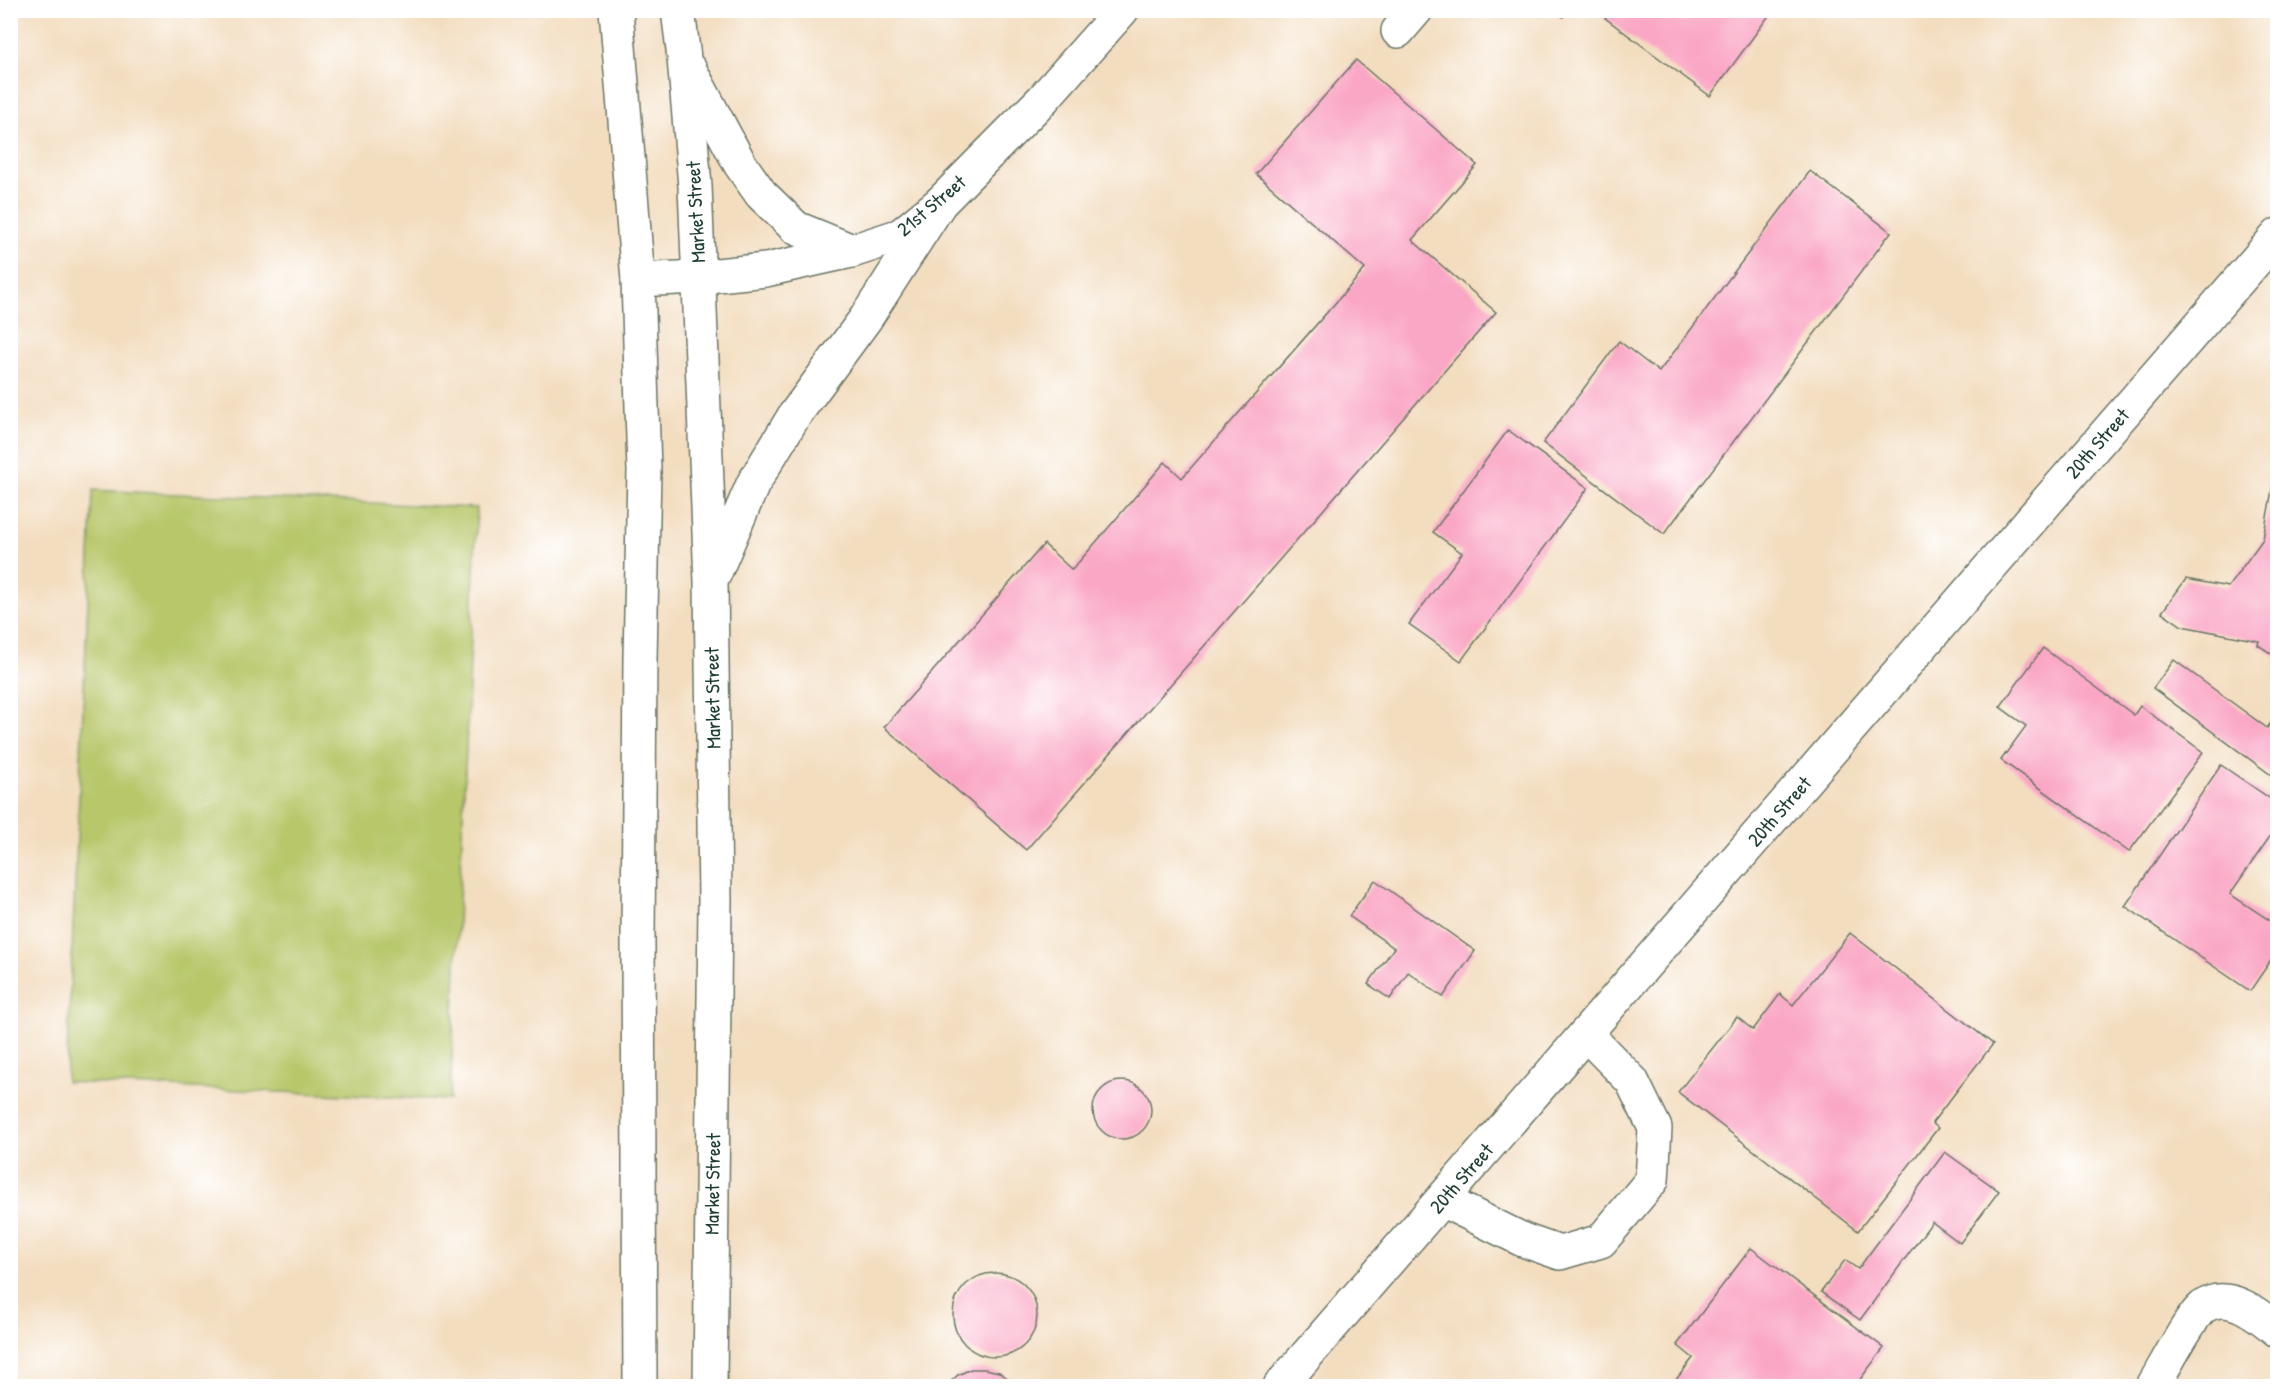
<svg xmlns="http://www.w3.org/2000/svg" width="2288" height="1397" font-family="'Patrick Hand',sans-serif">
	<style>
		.green { fill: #b7c76a; stroke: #6b824f; stroke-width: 1.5 }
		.building { fill: #faa7c5 }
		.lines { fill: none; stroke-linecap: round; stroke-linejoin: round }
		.minor-casing { stroke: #697565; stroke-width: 36 }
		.major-casing { stroke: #697565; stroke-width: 36 }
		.minor { stroke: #fff; stroke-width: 33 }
		.major { stroke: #fff; stroke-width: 33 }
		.labels { text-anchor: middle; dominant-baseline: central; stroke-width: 5; stroke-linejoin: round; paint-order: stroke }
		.street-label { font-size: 20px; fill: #1f3d34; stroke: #fff }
	</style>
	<rect width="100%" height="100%" fill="#fff"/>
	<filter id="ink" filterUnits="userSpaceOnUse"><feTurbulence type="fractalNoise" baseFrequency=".0167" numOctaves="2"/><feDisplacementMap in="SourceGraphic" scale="12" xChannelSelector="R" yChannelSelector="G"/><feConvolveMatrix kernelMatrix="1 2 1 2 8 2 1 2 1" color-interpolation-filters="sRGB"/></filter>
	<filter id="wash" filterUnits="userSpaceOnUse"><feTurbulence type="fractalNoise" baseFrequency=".008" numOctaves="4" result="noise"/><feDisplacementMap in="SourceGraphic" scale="24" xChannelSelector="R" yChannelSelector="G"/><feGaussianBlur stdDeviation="1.35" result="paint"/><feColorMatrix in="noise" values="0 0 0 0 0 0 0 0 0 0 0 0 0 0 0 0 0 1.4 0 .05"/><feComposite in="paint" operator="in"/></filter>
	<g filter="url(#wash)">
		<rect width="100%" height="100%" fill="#f3ddbf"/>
		<!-- green -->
		<path class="green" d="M93,490l384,18 -27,592 -384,-18z"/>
		<g id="blocks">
			<!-- building -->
			<path class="building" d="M1554,10h14l-5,7z
				M1598,10h175l-63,86 -113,-84z
				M1356,60l121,105 -65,75 84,72 -470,538 -142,-123 160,-183 28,26 93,-108 17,16 183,-209 -109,-95z
				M1810,171l81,61 -227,302 -121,-91 76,-102 40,31z
				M1508,430l80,58 -127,173 -52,-37 53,-71 -29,-21z
				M2276,468h2v190l-20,-13 1,-4 -77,-15 -20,-14 24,-33 42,8 35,-48z
				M2043,648l91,67 6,-9 63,46 -74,100 -128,-92 25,-34 -26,-19z
				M2174,660l93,68 11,-14v66l-125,-92z
				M2221,765l57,39v21l-48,69 48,32v24l-28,41 -125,-85z
				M1375,880l100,71 -32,46 -35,-25 -18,27 -22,-15 26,-36 -45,-32z
				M1850,933l143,111 -61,79 6,5 -80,103 -180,-139 59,-75 16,13 27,-36 13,11z
				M1093 1110a29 29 0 1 1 58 0a29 29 0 1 1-58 0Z
				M1945,1152l54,39 -39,52 -28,-21 -72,98 -39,-28 24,-32 13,9z
				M1751,1248l133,100 -29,38h-184l22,-28 -16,-13z
				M953 1315a42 42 0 1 1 84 0a42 42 0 1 1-84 0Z
				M971,1369h14l14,3 11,8 5,6h-69l12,-11z"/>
		</g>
	</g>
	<g filter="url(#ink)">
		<use href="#blocks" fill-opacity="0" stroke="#697565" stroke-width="1.5"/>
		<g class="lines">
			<defs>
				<path id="minor" d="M1398,31l18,-21
					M638,280l60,-3 68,-7 86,-19 49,-16 39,-32 103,-104 79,-89
					M1442,1200l81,40 37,13 41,-12 51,-61 3,-52 -23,-47 -46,-47
					M1280,1386l998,-1151
					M2153,1386c10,-16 37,-69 50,-79 25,-18 56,8 75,24"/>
				<path id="major" d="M616,10l22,270 6,191 -4,188 -2,282 2,445
					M678,10l6,48 11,128 16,396 4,319 -5,485
					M690,70l50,94 21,30 35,34 56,23
					M714,575l39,-91 41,-68 72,-98 74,-115"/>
			</defs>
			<!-- minor casing -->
			<use href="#minor" class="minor-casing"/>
			<!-- major casing -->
			<use href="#major" class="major-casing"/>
			<!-- minor -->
			<use href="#minor" class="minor"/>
			<!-- major -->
			<use href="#major" class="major"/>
		</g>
	</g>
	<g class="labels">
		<!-- street labels -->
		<g class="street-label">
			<text transform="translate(931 205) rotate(-40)">21st Street</text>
			<text transform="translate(695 212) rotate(-93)">Market Street</text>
			<text transform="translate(2097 443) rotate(-49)">20th Street</text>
			<text transform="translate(712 698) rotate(-91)">Market Street</text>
			<text transform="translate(1779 811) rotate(-49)">20th Street</text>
			<text transform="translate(1461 1178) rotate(-49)">20th Street</text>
			<text transform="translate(712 1184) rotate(-89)">Market Street</text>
		</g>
	</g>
	<!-- margin -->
	<rect width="2288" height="1397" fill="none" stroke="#fff" stroke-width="36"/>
</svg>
